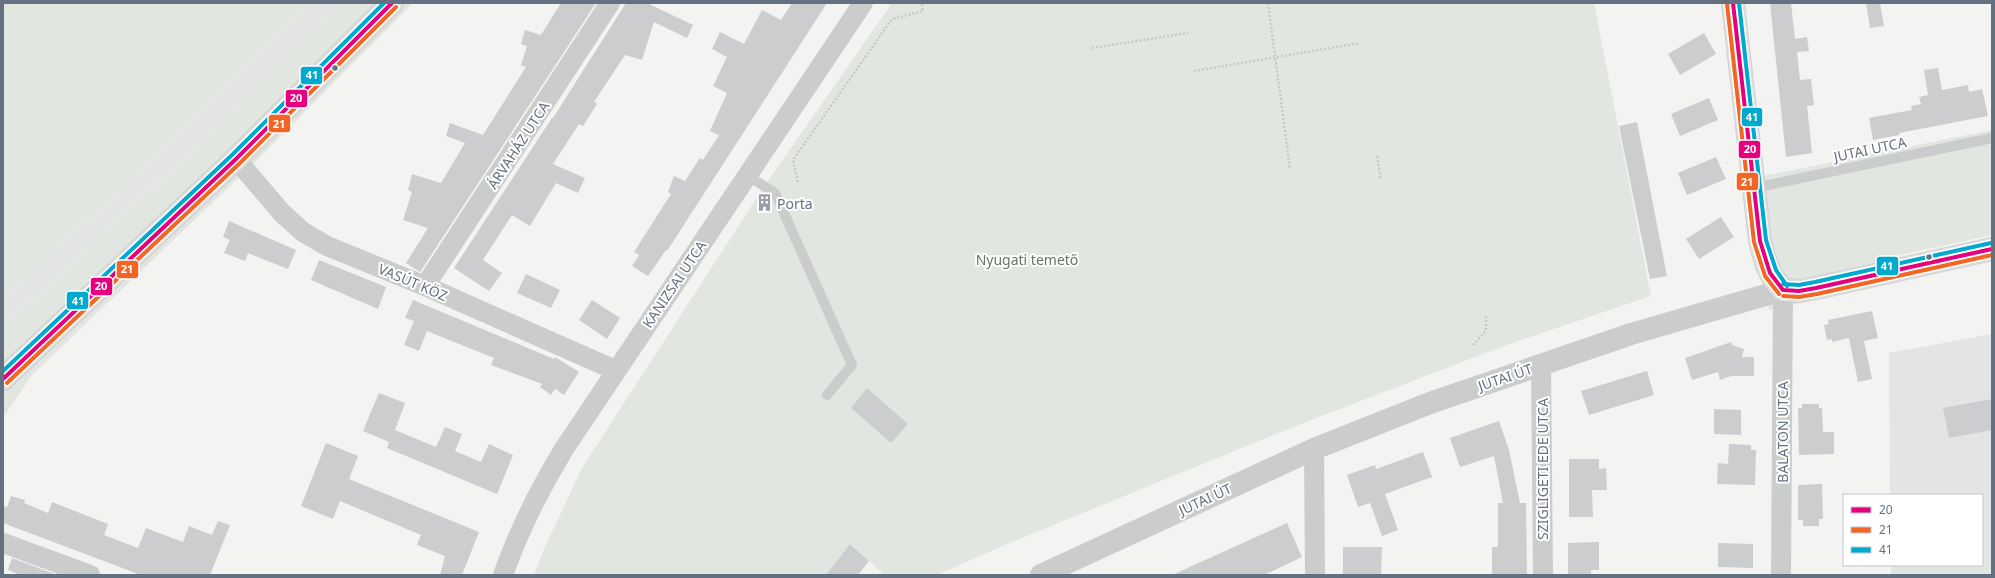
<svg xmlns="http://www.w3.org/2000/svg" width="1995" height="578" font-family="'Noto Sans',sans-serif">
	<style>
		.built { fill: #e3e5e4 }
		.green { fill: #e2e6e0 }
		.building { fill: #cccdce }
		.lines { fill: none; stroke-linecap: round; stroke-linejoin: round }
		.secondary-casing { stroke: #d1d1d2; stroke-width: 24 }
		.primary-casing { stroke: #cfcfcf; stroke-width: 24 }
		.path { stroke: #c8c8c9; stroke-width: 2.5; stroke-dasharray: 2 2; stroke-linecap: butt }
		.service { stroke: #cbcccc; stroke-width: 10 }
		.minor { stroke: #cbcccc; stroke-width: 20 }
		.tertiary { stroke: #cbcccc; stroke-width: 22 }
		.secondary { stroke: #dfdfe0; stroke-width: 22 }
		.primary { stroke: #dfdfe0; stroke-width: 22 }
		.bus-1-casing { stroke: #fff; stroke-width: 7 }
		.bus-2-casing { stroke: #fff; stroke-width: 7 }
		.bus-3-casing { stroke: #fff; stroke-width: 7 }
		.bus-1 { stroke: #e5007d; stroke-width: 4 }
		.bus-2 { stroke: #f26522; stroke-width: 4 }
		.bus-3 { stroke: #00a9ce; stroke-width: 4 }
		.bus-dot { fill: #647181; stroke: #fff; stroke-width: 1.5 }
		.labels { text-anchor: middle; dominant-baseline: central; stroke-width: 4; stroke-linejoin: round; paint-order: stroke }
		.street-label { font-size: 14px; fill: #647181; stroke: #fff }
		.poi-label { font-size: 14px; fill: #647181; stroke: #fff; text-anchor: start }
		.park-label { font-size: 14px; fill: #657863; stroke: #fff }
		.line-badge { stroke: #fff; stroke-width: 1.5 }
		.badge-label { font-size: 11px; text-anchor: middle; font-weight: bold; fill: #fff }
	</style>
	<rect width="100%" height="100%" fill="#f3f3f1"/>
	<!-- built -->
	<path class="built" d="M311,3h31l-144,142 -195,182v-28l38,-36 108,-98z
		M1992,334v241h-101v-10h91v-70h-92l-1,-142z"/>
	<!-- green -->
	<path class="green" d="M3,3h308l-162,162 -108,98 -38,36z
		M342,3h71l-164,165 -217,207 -29,43v-91l195,-182z
		M892,3h702l57,293 -142,48 -216,83 -286,117 -70,31h-53l-33,-31 -25,31h-292l9,-24 39,-83 179,-277z
		M1992,130v105l-106,23v26l-117,26 -16,-132z"/>
	<!-- building -->
	<path class="building" d="M561,3h35l-176,269 -14,-9 22,-35 -25,-8 9,-28 -4,-2 4,-16 29,9 24,-40 -19,-7 4,-13 33,12 43,-68 -5,-2 6,-19 -6,-2 4,-14 16,5z
		M626,3h21l46,22 -6,13 -33,-16 -12,38 -17,-5 -31,47 3,2 -14,22 -4,-2 -26,40 32,14 -7,15 -22,-10 -26,43 -18,-11 -29,45 19,13 -13,18 -35,-23 98,-150h1z
		M792,3h35l-160,248 -1,-1 -18,26 -16,-10 7,-11 -5,-3 37,-58 -3,-2 6,-16 11,5 15,-23 3,2 16,-25 -9,-4 17,-38 -14,-7 14,-29 -15,-8 8,-17 24,12 18,-34 19,10z
		M1770,3h21l4,36 12,-2 2,14 -12,1 3,28 11,-1 3,26 -7,1 5,47 -26,4z
		M1866,3h14l4,23 -14,2z
		M1704,33l12,21 -36,21 -12,-21z
		M1938,68l4,22 26,-5 1,7 13,-3 6,27 -89,17v2l-26,5 -4,-22 43,-8 -1,-4 10,-2 -2,-7 9,-2 -4,-25z
		M1709,98l9,22 -38,16 -9,-22z
		M1637,122l30,154 -17,3 -31,-153z
		M1716,157l10,22 -39,16 -9,-22z
		M1721,217l13,20 -35,22 -13,-20z
		M229,221l67,29 -8,19 -40,-16 -3,8 -21,-8 6,-13 -7,-3z
		M319,260l67,27 -8,22 -67,-29z
		M526,274l34,16 -9,18 -34,-15z
		M413,300l141,59 1,-2 24,15 -15,23 -9,-6 -4,6 -11,-8 2,-3 -51,-19 3,-7 -67,-27 -8,20 -15,-6 10,-24 -9,-3z
		M592,300l28,18 -13,21 -28,-19z
		M1872,311l6,27 -14,3 8,38 -14,3 -9,-44 -17,4v-3l-5,1 -3,-15 5,-1 -1,-4z
		M1731,342l1,3 12,4 -2,8h12v19h-23l-11,4 -2,-8 -26,8 -7,-22z
		M1647,371l7,24 -65,20 -8,-24z
		M867,388l41,36 -17,19 -40,-35z
		M379,393l26,10 -10,27 41,17 9,-20 17,7 -7,17 26,11 8,-18 24,11 -16,39 -110,-46 2,-6 -26,-11z
		M1992,399v31l-43,8 -6,-30z
		M1802,404h17v4h3l1,24h11v22l-35,1 -1,-47h4z
		M1714,409l27,1v25l-27,-1z
		M1499,421l10,29 11,53h6l1,72h-35v-28h6v-44h5l-9,-47 -34,11 -10,-29z
		M326,443l32,13 -9,23 130,53 -17,43h-22l5,-19 -28,-11 4,-10 -81,-34 -7,18 -32,-13z
		M1729,444l22,1v5h5l-1,35 -38,-1 1,-21 10,1z
		M1423,452l9,25 -47,17 13,36 -16,6 -12,-33 -12,4 -11,-32 28,-10 1,4z
		M1569,459h30v10l7,-1 1,22h-15l1,27h-24z
		M1822,484l1,35h-4v7h-16v-6h-5v-35z
		M11,496l14,4 -1,3 24,10 4,-11 56,22 -4,11 34,13 8,-20 37,14 6,-16 23,9 6,-14 12,4 -20,50h-69l-138,-52v-17l4,1z
		M1287,523l15,34 -38,18h-92z
		M1599,542v28h-8v5h-23v-32z
		M1718,543l35,1v24l-35,-1z
		M850,544l19,17 -11,14h-32z
		M1343,547h39l-1,28h-38z
		M12,558l45,17h-36l-13,-5z"/>
	<g class="lines">
		<defs>
			<path id="secondary" d="M1733,3l27,238c5,20 8,34 23,49l16,1 17,-3 176,-39"/>
			<path id="primary" d="M3,379l233,-220 156,-156"/>
		</defs>
		<!-- secondary casing -->
		<use href="#secondary" class="secondary-casing"/>
		<!-- primary casing -->
		<use href="#primary" class="primary-casing"/>
		<!-- path -->
		<path class="path" d="M1268,3l22,166
			M1092,48l96,-15
			M1194,71l166,-28
			M1377,156l4,23
			M798,182l-5,-22 99,-141 31,-8 -1,-8
			M1473,345l13,-14v-17"/>
		<!-- service -->
		<path class="service" d="M748,176l27,17 77,172 -25,30
			M1754,188l238,-50"/>
		<!-- minor -->
		<path class="minor" d="M236,159l46,54 21,19 24,14 98,40 190,84
			M425,286l185,-283
			M1541,364l2,211
			M1314,449l1,126
			M3,543l87,32
			M503,575c16,-45 36,-85 61,-126l299,-446
			M1781,575l2,-285"/>
		<!-- tertiary -->
		<path class="tertiary" d="M1041,575l273,-126 116,-46 201,-69 152,-44"/>
		<!-- secondary -->
		<use href="#secondary" class="secondary"/>
		<!-- primary -->
		<use href="#primary" class="primary"/>
		<defs>
			<path id="bus-1" d="M1733,3l27,238 10,32 13,17
				M1783,290l16,1 17,-3 176,-39
				M3,379l233,-220 156,-156"/>
			<path id="bus-2" d="M1727,4l27,238 11,34 14,18
				M1783,296l16,1 18,-3 175,-39
				M7,383l233,-220 156,-156"/>
			<path id="bus-3" d="M1739,3l27,237 10,30 11,16
				M1783,284l16,1 16,-3 176,-39
				M3,371l229,-216 152,-152"/>
		</defs>
		<!-- bus-1 casing -->
		<use href="#bus-1" class="bus-1-casing"/>
		<!-- bus-2 casing -->
		<use href="#bus-2" class="bus-2-casing"/>
		<!-- bus-3 casing -->
		<use href="#bus-3" class="bus-3-casing"/>
		<!-- bus-1 -->
		<use href="#bus-1" class="bus-1"/>
		<!-- bus-2 -->
		<use href="#bus-2" class="bus-2"/>
		<!-- bus-3 -->
		<use href="#bus-3" class="bus-3"/>
	</g>
	<!-- icons -->
	<defs>
		<symbol id="building-bare" viewBox="-9 -9 18 18"><path d="M-4-6H4V6H1V3H-1V6H-4ZM-2.5-4.3h1.7v1.8h-1.7ZM.8-4.3h1.7v1.8H.8ZM-2.5-1h1.7V.8h-1.7ZM.8-1h1.7V.8H.8Z" fill="#969ea8" stroke="#fff" stroke-width="2.5" paint-order="stroke"/></symbol>
	</defs>
	<g fill-rule="evenodd">
		<use href="#building-bare" x="752" y="190" width="25" height="25"/>
	</g>
	<!-- markers -->
	<g class="bus-dot">
		<circle cx="335" cy="68" r="3.5"/>
		<circle cx="1929" cy="257" r="3.5"/>
	</g>
	<g class="labels">
		<!-- street labels -->
		<g class="street-label">
			<text transform="translate(518 145) rotate(-57)">ÁRVAHÁZ UTCA</text>
			<text transform="translate(1870 149) rotate(-12)">JUTAI UTCA</text>
			<text transform="translate(413 282) rotate(23)">VASÚT KÖZ</text>
			<text transform="translate(674 284) rotate(-56)">KANIZSAI UTCA</text>
			<text transform="translate(1505 377) rotate(-19)">JUTAI ÚT</text>
			<text transform="translate(1782 432) rotate(-90)">BALATON UTCA</text>
			<text transform="translate(1542 469) rotate(-90)">SZIGLIGETI EDE UTCA</text>
			<text transform="translate(1205 499) rotate(-25)">JUTAI ÚT</text>
		</g>
		<!-- poi labels -->
		<g class="poi-label">
			<text x="777" y="203">Porta</text>
		</g>
		<!-- park labels -->
		<g class="park-label">
			<text x="1027" y="259">Nyugati temető</text>
		</g>
	</g>
	<g class="line-badge">
		<rect x="300" y="66" width="23" height="19" rx="4" fill="#00a9ce"/>
		<rect x="285" y="89" width="23" height="19" rx="4" fill="#e5007d"/>
		<rect x="1741" y="107" width="22" height="20" rx="4" fill="#00a9ce"/>
		<rect x="268" y="114" width="23" height="19" rx="4" fill="#f26522"/>
		<rect x="1738" y="140" width="23" height="19" rx="4" fill="#e5007d"/>
		<rect x="1736" y="172" width="23" height="19" rx="4" fill="#f26522"/>
		<rect x="1876" y="256" width="23" height="20" rx="4" fill="#00a9ce"/>
		<rect x="116" y="260" width="23" height="19" rx="4" fill="#f26522"/>
		<rect x="90" y="277" width="23" height="19" rx="4" fill="#e5007d"/>
		<rect x="66" y="291" width="23" height="19" rx="4" fill="#00a9ce"/>
	</g>
	<g class="badge-label">
		<text x="312" y="79">41</text>
		<text x="296" y="102">20</text>
		<text x="1752" y="121">41</text>
		<text x="279" y="128">21</text>
		<text x="1750" y="153">20</text>
		<text x="1747" y="186">21</text>
		<text x="1887" y="270">41</text>
		<text x="127" y="273">21</text>
		<text x="101" y="290">20</text>
		<text x="78" y="305">41</text>
	</g>
	<!-- border -->
	<rect width="1995" height="578" fill="none" stroke="#647181" stroke-width="8"/>
	<!-- legend -->
	<rect x="1843" y="494" width="140" height="72" fill="#ffffff" stroke="#c1c6cd"/>
	<rect x="1851" y="507" width="20" height="6" fill="#e5007d" stroke="#c1c6cd"/>
	<text x="1879" y="514" font-size="12" fill="#647181">20</text>
	<rect x="1851" y="527" width="20" height="6" fill="#f26522" stroke="#c1c6cd"/>
	<text x="1879" y="534" font-size="12" fill="#647181">21</text>
	<rect x="1851" y="547" width="20" height="6" fill="#00a9ce" stroke="#c1c6cd"/>
	<text x="1879" y="554" font-size="12" fill="#647181">41</text>
</svg>
